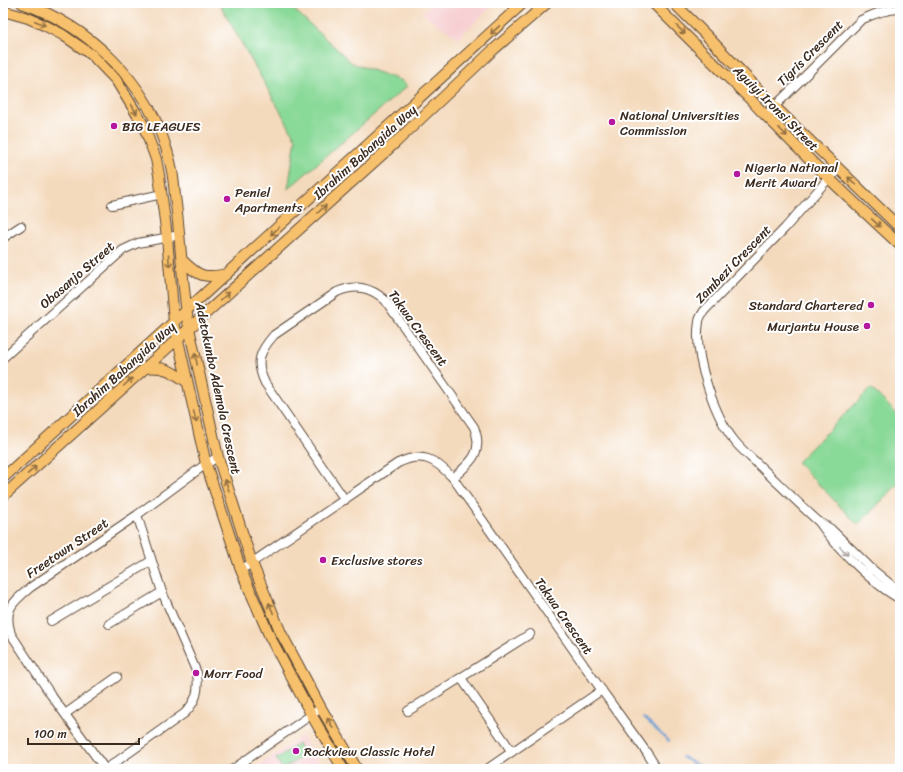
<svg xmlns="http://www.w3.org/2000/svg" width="903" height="772" font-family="Sriracha,sans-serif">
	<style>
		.built { fill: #f7cfd1 }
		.green { fill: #89d998; stroke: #62825b }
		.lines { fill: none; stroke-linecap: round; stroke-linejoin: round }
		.stream { stroke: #679ed5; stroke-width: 2 }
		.minor-casing { stroke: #574436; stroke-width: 10 }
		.major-casing { stroke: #574436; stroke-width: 12 }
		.minor { stroke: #fff; stroke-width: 8 }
		.major { stroke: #f7c06c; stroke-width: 10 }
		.oneway { stroke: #906e41 }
		.oneway2 { stroke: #a79f9a }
		.poi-dot { fill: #b5179e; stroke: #fff; stroke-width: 1.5 }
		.labels { text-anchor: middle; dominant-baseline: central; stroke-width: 4; stroke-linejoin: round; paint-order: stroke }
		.street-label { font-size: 13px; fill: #3b2a1e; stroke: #fff }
		.poi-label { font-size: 13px; fill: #3b2a1e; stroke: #fff; text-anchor: start }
	</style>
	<rect width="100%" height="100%" fill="#fff"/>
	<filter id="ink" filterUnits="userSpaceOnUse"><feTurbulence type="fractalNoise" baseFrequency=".025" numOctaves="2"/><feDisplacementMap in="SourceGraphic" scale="8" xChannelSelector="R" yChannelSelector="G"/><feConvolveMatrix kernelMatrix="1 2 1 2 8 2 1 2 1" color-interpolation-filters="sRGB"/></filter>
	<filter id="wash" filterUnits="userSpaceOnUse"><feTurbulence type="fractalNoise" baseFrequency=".012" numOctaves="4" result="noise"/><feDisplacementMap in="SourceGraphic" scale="16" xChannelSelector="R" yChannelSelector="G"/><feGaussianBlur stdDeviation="0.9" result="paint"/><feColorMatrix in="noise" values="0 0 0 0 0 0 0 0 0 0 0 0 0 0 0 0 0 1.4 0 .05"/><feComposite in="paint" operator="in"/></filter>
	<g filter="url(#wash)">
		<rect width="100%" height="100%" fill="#f4dabd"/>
		<!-- built -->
		<path class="built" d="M432,3h64l-38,35 -36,-25z
			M302,736l20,30 -3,2v1h-65z"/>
		<!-- green -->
		<path class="green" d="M219,3h68l65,60 50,18 5,5 -119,103 8,-50z
			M871,388l29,29v65l-42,43 -61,-63z
			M298,744l7,11 -22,14 -7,-10z"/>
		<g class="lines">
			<!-- stream -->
			<path class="stream" d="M643,718l26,23
				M682,757l23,12"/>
		</g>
	</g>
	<g filter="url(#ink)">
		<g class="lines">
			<defs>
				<path id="minor" d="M765,116l96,-96c12,-6 25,-11 39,-11
					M839,169l-11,10 -43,49 -81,83c-2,3 -5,7 -5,11 -6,33 16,97 38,122 8,9 18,17 26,25 19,18 37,36 56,53 17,25 53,62 81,77
					M112,205l50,-11
					M3,238l18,-12
					M3,358l120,-108 15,-7 42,-8
					M345,500l-80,-117c-10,-21 -6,-31 9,-48l63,-43c19,-8 33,-5 48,8l89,127c10,26 -3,35 -21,51
					M821,523l10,6 41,40 28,23
					M241,570l157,-107c24,-12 37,-4 55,15l140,200 54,75 7,11 2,5
					M51,621l100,-60
					M109,624l53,-32
					M461,678l51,74
					M408,711l122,-77
					M65,714l52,-37
					M105,769l-54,-74 -40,-61c-8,-25 2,-32 20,-47l106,-72 69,-51 12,-7
					M106,769l79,-56c12,-13 14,-22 12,-40l-35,-81 -25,-77
					M233,769l88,-61
					M487,769l115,-79"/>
				<path id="major" d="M22,3c69,24 126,80 146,151 4,13 6,28 7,42 6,44 7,89 14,132l29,129 34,106 29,70 40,75 36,61
					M653,3l100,99c10,12 21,21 32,33 37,38 76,74 115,110
					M674,3l33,33 67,70 126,122
					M3,11l25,7 18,8 17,9 29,20 24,25 27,44 13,35 3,16 8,62 7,85 32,142 35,106 29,67 41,77 32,55
					M182,260c16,16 22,19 45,14
					M145,368c19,-2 27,3 42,14
					M3,478l520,-475
					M3,496l392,-353 97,-92 55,-48"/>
			</defs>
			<!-- minor casing -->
			<use href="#minor" class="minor-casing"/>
			<!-- major casing -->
			<use href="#major" class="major-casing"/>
			<!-- minor -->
			<use href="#minor" class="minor"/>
			<!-- major -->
			<use href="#major" class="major"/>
		</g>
		<!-- one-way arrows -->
		<defs><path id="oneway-shaft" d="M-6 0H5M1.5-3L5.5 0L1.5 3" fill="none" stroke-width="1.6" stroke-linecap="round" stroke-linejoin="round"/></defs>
		<g class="oneway">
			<use href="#oneway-shaft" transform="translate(40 23) rotate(24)"/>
			<use href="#oneway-shaft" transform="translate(495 30) rotate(137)"/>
			<use href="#oneway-shaft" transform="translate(681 30) rotate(44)"/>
			<use href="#oneway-shaft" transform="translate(134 109) rotate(59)"/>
			<use href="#oneway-shaft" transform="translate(783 132) rotate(45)"/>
			<use href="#oneway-shaft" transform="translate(852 181) rotate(-136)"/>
			<use href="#oneway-shaft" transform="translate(322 209) rotate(-42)"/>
			<use href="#oneway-shaft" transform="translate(876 223) rotate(43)"/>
			<use href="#oneway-shaft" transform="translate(275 231) rotate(137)"/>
			<use href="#oneway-shaft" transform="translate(169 261) rotate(85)"/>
			<use href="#oneway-shaft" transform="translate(225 296) rotate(-42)"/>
			<use href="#oneway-shaft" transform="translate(196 359) rotate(-102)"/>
			<use href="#oneway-shaft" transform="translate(128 382) rotate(-42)"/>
			<use href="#oneway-shaft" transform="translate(195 417) rotate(77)"/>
			<use href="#oneway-shaft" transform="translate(32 470) rotate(-43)"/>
			<use href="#oneway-shaft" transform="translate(227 485) rotate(-108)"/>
			<use href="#oneway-shaft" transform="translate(271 608) rotate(-113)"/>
			<use href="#oneway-shaft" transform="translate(330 723) rotate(-120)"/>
		</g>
		<use class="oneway2" href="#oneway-shaft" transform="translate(844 551) rotate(46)"/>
	</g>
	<!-- markers -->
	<g class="poi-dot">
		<circle cx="612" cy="122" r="4"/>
		<circle cx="114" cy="126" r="4"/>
		<circle cx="737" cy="174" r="4"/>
		<circle cx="227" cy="199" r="4"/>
		<circle cx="871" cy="305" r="4"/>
		<circle cx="867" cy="326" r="4"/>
		<circle cx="323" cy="560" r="4"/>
		<circle cx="196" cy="673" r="4"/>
		<circle cx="296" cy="751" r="4"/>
	</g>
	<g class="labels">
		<!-- street labels -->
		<g class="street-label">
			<text transform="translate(810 53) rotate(-45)">Tigris Crescent</text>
			<text transform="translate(776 108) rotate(45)">Aguiyi Ironsi Street</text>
			<text transform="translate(365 152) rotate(-42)">Ibrahim Babangida Way</text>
			<text transform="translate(733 264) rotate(-46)">Zambezi Crescent</text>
			<text transform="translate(77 275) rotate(-41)">Obasanjo Street</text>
			<text transform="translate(418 328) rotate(54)">Takwa Crescent</text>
			<text transform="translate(124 369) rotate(-42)">Ibrahim Babangida Way</text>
			<text transform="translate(218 388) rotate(78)">Adetokunbo Ademola Crescent</text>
			<text transform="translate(67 548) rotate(-34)">Freetown Street</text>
			<text transform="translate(564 616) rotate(55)">Takwa Crescent</text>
		</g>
		<!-- poi labels -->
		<g class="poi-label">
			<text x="620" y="115">National Universities<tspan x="620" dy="15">Commission</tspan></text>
			<text x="122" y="126">BIG LEAGUES</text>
			<text x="745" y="167">Nigeria National<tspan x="745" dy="15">Merit Award</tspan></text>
			<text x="235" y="192">Peniel<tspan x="235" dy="15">Apartments</tspan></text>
			<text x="863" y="305" text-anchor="end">Standard Chartered</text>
			<text x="859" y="326" text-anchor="end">Murjantu House</text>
			<text x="331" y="560">Exclusive stores</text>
			<text x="204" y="673">Morr Food</text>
			<text x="304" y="751">Rockview Classic Hotel</text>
		</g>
	</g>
	<!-- margin -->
	<rect width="903" height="772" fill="none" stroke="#fff" stroke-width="16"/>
	<!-- scale -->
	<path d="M28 738v6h111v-6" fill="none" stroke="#3b2a1e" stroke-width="2"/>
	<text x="34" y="738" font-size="12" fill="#3b2a1e" stroke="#ffffff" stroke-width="3" paint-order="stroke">100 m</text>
</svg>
